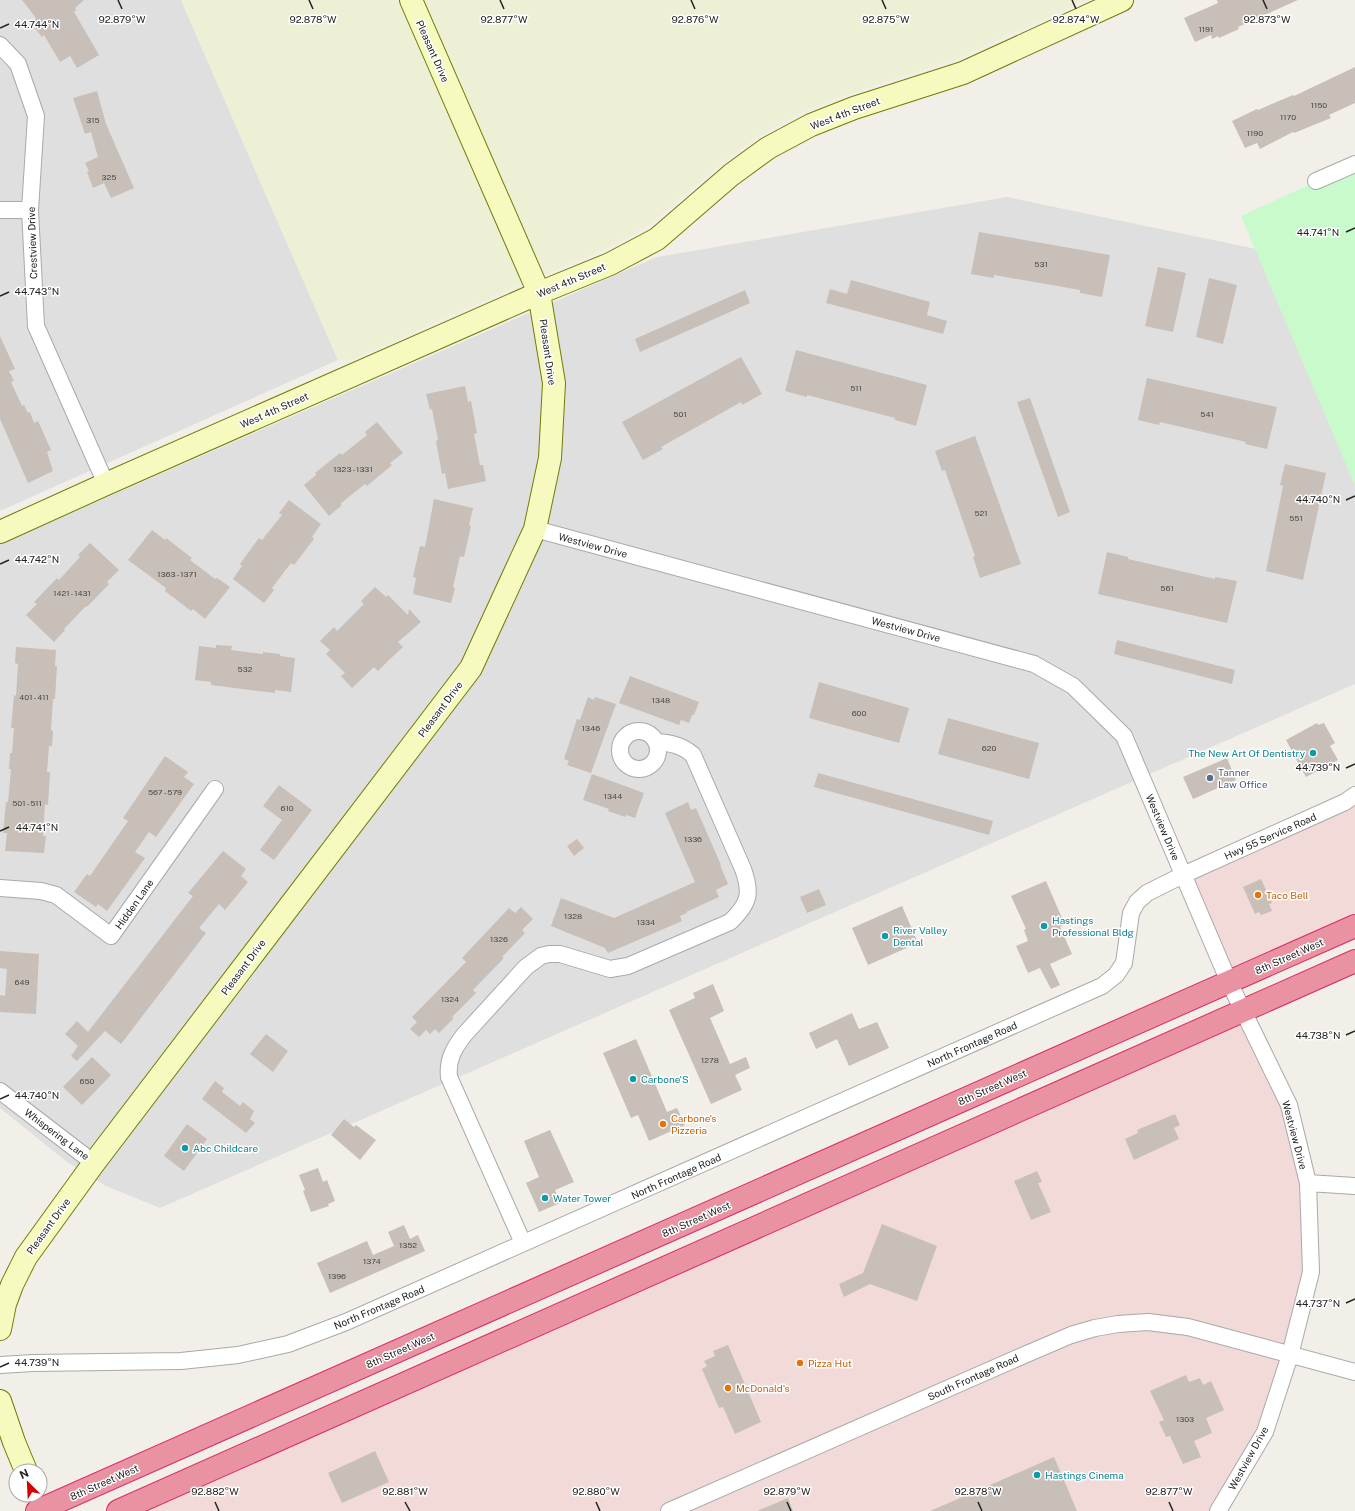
<svg xmlns="http://www.w3.org/2000/svg" width="1355" height="1511" font-family="'Public Sans',sans-serif">
	<style>
		.residential { fill: #e0dfdf }
		.commercial { fill: #f2dad9 }
		.farmland { fill: #eef0d5 }
		.park { fill: #c8facc }
		.building { fill: #c7bfb8 }
		.lines { fill: none; stroke-linecap: round; stroke-linejoin: round }
		.street-casing { stroke: #a9a9a9; stroke-width: 18 }
		.secondary-casing { stroke: #707d05; stroke-width: 24 }
		.highway-casing { stroke: #dc2a67; stroke-width: 24 }
		.street { stroke: #fff; stroke-width: 16 }
		.secondary { stroke: #f7fabf; stroke-width: 22 }
		.highway { stroke: #e892a2; stroke-width: 22 }
		.ticks { fill: none; stroke: #222; stroke-width: 1.5 }
		.culture-dot { fill: #0f9aa8; stroke: #fff; stroke-width: 1.5 }
		.service-dot { fill: #5c6f8a; stroke: #fff; stroke-width: 1.5 }
		.food-dot { fill: #e8710a; stroke: #fff; stroke-width: 1.5 }
		.labels { text-anchor: middle; dominant-baseline: central; stroke-width: 3; stroke-linejoin: round; paint-order: stroke }
		.number-label { font-size: 8px; fill: #4b4948 }
		.street-label { font-size: 10px; fill: #222; stroke: #fff }
		.culture-label { font-size: 10px; fill: #0d838f; stroke: #fff; text-anchor: start }
		.service-label { font-size: 10px; fill: #4e5e75; stroke: #fff; text-anchor: start }
		.food-label { font-size: 10px; fill: #c56008; stroke: #fff; text-anchor: start }
		.ticks-label { font-size: 10px; text-anchor: middle; fill: #222; stroke: #fff; stroke-width: 3; stroke-linejoin: round; paint-order: stroke }
	</style>
	<rect width="100%" height="100%" fill="#f2efe9"/>
	<!-- residential -->
	<path class="residential" d="M0,0h181l157,360 -338,151z
		M1007,197l268,56 80,195v236l-1195,524 -54,-22 -39,-24 -67,-54v-564l657,-287z"/>
	<!-- commercial -->
	<path class="commercial" d="M1355,795v131l-126,56 -46,-107z
		M1243,1011l46,94 19,78 3,89 -46,160 -47,79h-1100z"/>
	<!-- farmland -->
	<path class="farmland" d="M181,0h905l-129,59 -108,35 -44,17 -45,24 -38,28 -74,63 -44,24 -71,29 -179,80 -16,1z"/>
	<!-- park -->
	<path class="park" d="M1355,164v322l-114,-270z"/>
	<!-- building -->
	<path class="building" d="M22,0h62l-9,8 1,2 -2,2 25,43 -22,13 -7,-12 -10,6 -16,-27 -2,2 -11,-14 5,-5z
		M1217,0h81l-60,27 1,2 -20,9 -1,-2 -6,3 -1,-4 -16,7 -11,-24 34,-15z
		M1355,67v36l-26,12 2,3 -37,15 -1,-1 -33,17 -3,-6 -12,5 -13,-27 25,-12 1,1 35,-15 1,1z
		M97,91l9,33 28,64 -23,10 -7,-15 -11,5 -6,-16 2,-1 -4,-8 13,-6 -7,-25 -6,2 -12,-36z
		M979,232l131,23 -8,42 -22,-4v-3l-86,-15v3l-23,-4z
		M1158,267l28,6 -13,59 -28,-6z
		M1209,278l28,7 -14,59 -27,-7z
		M851,280l79,22 -3,13 20,6 -4,13 -117,-31 4,-14 17,5z
		M745,290l5,13 -110,49 -5,-13z
		M0,336l15,33 -6,2 5,10 -3,1 11,24 2,-1 4,8 2,-1 4,11 4,-2 13,29 -4,2 6,19 -25,12 -28,-64z
		M796,350l131,35 -11,41 -21,-6v-2l-88,-23v2l-22,-6z
		M741,357l21,37 -20,11 -1,-3 -80,45 2,2 -20,11 -21,-38z
		M1147,378l130,29 -10,42 -22,-5 1,-2 -86,-20 -1,3 -21,-5z
		M465,386l3,16 3,-1 6,32 -3,1 6,31h3l3,16 -38,8 -3,-16 -3,1 -6,-33 2,-1 -6,-31 -2,1 -4,-16z
		M1030,398l40,114 -12,5 -41,-115z
		M377,422l26,31 -13,10 2,2 -25,21 -2,-2 -25,20 2,1 -13,11 -25,-31 12,-10 -1,-2 25,-20 2,2 25,-20 -2,-3z
		M975,436l46,128 -41,14 -7,-21 2,-1 -30,-86 -3,1 -7,-20z
		M1285,464l41,9 -23,107 -37,-9 17,-85 -3,-1z
		M434,499l39,9 -4,17 2,1 -7,31 -4,-1 -7,31 2,1 -4,15 -38,-9 3,-16 -3,-1 7,-31 5,1z
		M289,500l32,24 -9,13 2,2 -20,26 -3,-2 -19,25 2,2 -10,13 -31,-24 9,-13 -2,-2 19,-26 3,2 20,-25 -3,-2z
		M152,530l13,10 1,-2 26,20 -2,2 25,19 2,-1 13,9 -25,32 -12,-10 -2,2 -26,-20 1,-3 -38,-28z
		M90,543l29,27 -12,12 2,2 -22,23 -1,-1 -22,23 1,1 -11,12 -28,-27 11,-11 -3,-2 23,-24 2,2 21,-23 -2,-2z
		M1107,552l21,5v2l87,20v-2l22,4 -10,42 -129,-29z
		M375,587l11,10 2,-2 20,20 1,-6 12,13 -23,20 5,5 -14,13 -11,11 -4,-4 -22,21 -11,-12 4,-3 -19,-19 4,-4 -10,-9 14,-14 3,4 27,-27 -3,-3z
		M1117,640l118,30 -3,14 -118,-30z
		M216,645l16,1 -1,4 32,4v-2l17,2v2l15,2 -4,34 -16,-2v3l-64,-8v-3l-16,-2 4,-34 17,2z
		M16,647l40,3 -1,16h2l-2,33h-2l-2,31 2,1 -1,15h-3l-2,26h3l-2,33 -3,-1 -2,32h3l-2,17 -39,-2 2,-18h-4l3,-31h2l3,-33h-2l1,-16h2l2,-25h-3l3,-33 2,1 2,-32 -3,-1z
		M630,676l69,26 -5,13h-2l-3,8 -8,-3 -2,5 -60,-22z
		M819,682l90,26 -10,35 -90,-25z
		M588,697l6,3 1,-3 21,7 -25,69 -24,-8 2,-4 -5,-2 13,-40 3,1z
		M948,718l91,25 -10,36 -91,-25z
		M1317,723l1,2 6,-2 11,20 -5,3 8,14 -32,17 -20,-37z
		M165,756l23,16 -4,5 10,7 -38,53 -7,-5 -14,20 10,6 -38,53 -9,-7 -2,3 -22,-15 13,-18 3,2 38,-55 -5,-3z
		M1227,758l9,22 -43,19 -10,-22z
		M818,773l175,48 -4,14 -175,-48z
		M592,774l52,19 -9,25 -9,-3 -1,2 -17,-6 1,-2 -26,-9z
		M279,785l33,25 -38,50 -14,-10 22,-30 -19,-14z
		M688,802l3,8 5,-2 25,57h-1l8,19 -12,6 3,7 -33,15 1,1 -7,3 2,5 -74,32 -3,-5 -54,-22 10,-28 53,20 81,-36 -30,-69z
		M577,839l7,9 -10,8 -7,-10z
		M223,851l23,18 -5,7 7,6 -23,28 -6,-6 -20,24 7,5 -85,111 -16,-13 -28,30 -6,-5 7,-10 -13,-12 12,-13 11,11 105,-136 -5,-3z
		M1261,879l11,24 -3,1 3,7 -11,4 -2,-3 -4,2 -12,-27z
		M1046,881l19,44 -5,2 12,27 -22,10 10,21 -9,4 -11,-21 -12,5 -12,-27 12,-5 -4,-11 2,-1 -15,-33z
		M819,889l7,16 -19,8 -7,-16z
		M902,906l16,37 -50,22 -16,-37z
		M521,907l12,12 -11,11 3,3 -23,24 2,1 -31,32 3,3 -24,24 2,1 -15,15 -4,-4 -5,5 -4,-4 -7,7 -9,-8 7,-7 -5,-5 54,-55 -4,-4 47,-50 6,5z
		M0,951l39,3 -3,60 -36,-2v-17l5,1 2,-27 -7,-1z
		M713,984l11,27 -14,7 20,46 16,-7 4,11 -15,7 7,15 -31,14 -42,-94 26,-12 -2,-5z
		M852,1013l7,16 18,-7 12,26 -40,18 -12,-27 -21,10 -7,-16z
		M266,1034l22,17 -15,21 -23,-18z
		M636,1039l31,73 10,-4 8,17 -36,16 -11,-26 -7,3 -28,-65z
		M92,1057l19,18 -29,30 -19,-18z
		M215,1081l9,7 -2,4 18,14 3,-4 11,9 -4,8 5,4 -9,10 -44,-34z
		M1175,1114l5,11 -6,3 5,11 -45,21 -9,-21 13,-6 -1,-3z
		M344,1119l10,8 2,-2 20,15 -16,20 -29,-25z
		M187,1124l20,15 -23,32 -20,-15z
		M550,1130l24,52 -19,8 5,13 -21,9 -13,-29 13,-6 -15,-36z
		M318,1168l5,14 4,-2 8,21 -7,3 1,2 -18,6 -8,-21 2,-1 -6,-15z
		M1037,1171l5,11 -4,1 13,29 -20,8 -17,-39z
		M882,1224l55,22 -20,55 -47,-17 -26,13 -5,-13 24,-11z
		M404,1225l6,14 8,-4 7,16 -95,42 -13,-30 50,-22 6,14 21,-9 -6,-14z
		M728,1345l33,77 -26,12 -12,-27 -4,1 -17,-39 5,-3 -3,-5 11,-5 -2,-5z
		M1186,1375l3,7 11,-4 3,7 8,-4 13,29 -18,8 6,15 -18,8 7,16 -18,7 -13,-28 -4,1 -7,-15 5,-2 -14,-29z
		M375,1451l14,31 -47,21 -14,-30z
		M1054,1457l23,54h-147l42,-18z
		M788,1498l5,13h-36z"/>
	<g class="lines">
		<defs>
			<path id="street" d="M0,45l18,19 18,52 -6,94 6,116 70,158
				M1316,181l39,-17
				M0,210h30
				M535,529l499,135 39,22 51,50 105,246 60,123 19,78 3,89 -21,83 -25,77 -47,79
				M620 750a19 19 0 1 1 38 0a19 19 0 1 1-38 0Z
				M0,888l41,3 15,4 55,41 104,-147
				M0,1091l94,72
				M1308,1183l47,3
				M523,1243l-74,-166c-2,-17 5,-29 15,-42l62,-68 15,-11 8,-2h11l50,15 18,-3 102,-44c19,-18 22,-28 13,-53l-50,-114c-11,-10 -23,-12 -37,-13
				M0,1365l33,-2 148,-2 57,-6 50,-11 58,-22 756,-336 14,-11 8,-12 7,-50 6,-11 10,-9 36,-18 162,-73 10,-7
				M669,1511l353,-155 49,-21 24,-7 23,-4 30,-2 40,5 167,45"/>
			<path id="secondary" d="M0,532l106,-48 433,-191 71,-29 47,-25 74,-64 37,-27 43,-23 43,-17 109,-35 159,-73
				M0,1329l5,-25 7,-19 14,-28 68,-94 377,-495 64,-139 15,-71 4,-75 -15,-90 -128,-293
				M0,1401l14,41 12,29"/>
			<path id="highway" d="M37,1511l1318,-585
				M118,1511l1237,-550"/>
		</defs>
		<!-- street casing -->
		<use href="#street" class="street-casing"/>
		<!-- secondary casing -->
		<use href="#secondary" class="secondary-casing"/>
		<!-- highway casing -->
		<use href="#highway" class="highway-casing"/>
		<!-- street -->
		<use href="#street" class="street"/>
		<!-- secondary -->
		<use href="#secondary" class="secondary"/>
		<!-- highway -->
		<use href="#highway" class="highway"/>
	</g>
	<!-- ticks -->
	<path class="ticks" d="M118,0l4,9M309,0l4,9M500,0l4,9M691,0l4,9M882,0l4,9M1072,0l4,9M1263,0l4,9M0,28l9,-4M1346,232l9,-4M0,296l9,-4M1346,500l9,-4M0,564l9,-4M1346,768l9,-4M0,831l9,-4M1346,1035l9,-4M0,1099l9,-4M1346,1303l9,-4M0,1367l9,-4M215,1502l4,9M405,1502l5,9M596,1502l4,9M787,1502l4,9M978,1502l4,9M1169,1502l4,9"/>
	<!-- markers -->
	<g class="culture-dot">
		<circle cx="1313" cy="753" r="4"/>
		<circle cx="1044" cy="926" r="4"/>
		<circle cx="885" cy="936" r="4"/>
		<circle cx="633" cy="1079" r="4"/>
		<circle cx="185" cy="1148" r="4"/>
		<circle cx="545" cy="1198" r="4"/>
		<circle cx="1037" cy="1475" r="4"/>
	</g>
	<circle class="service-dot" cx="1210" cy="778" r="4"/>
	<g class="food-dot">
		<circle cx="1258" cy="895" r="4"/>
		<circle cx="663" cy="1124" r="4"/>
		<circle cx="800" cy="1363" r="4"/>
		<circle cx="728" cy="1388" r="4"/>
	</g>
	<g class="labels">
		<!-- number labels -->
		<g class="number-label">
			<text x="1206" y="29">1191</text>
			<text x="1319" y="105">1150</text>
			<text x="1288" y="117">1170</text>
			<text x="93" y="120">315</text>
			<text x="1255" y="133">1190</text>
			<text x="109" y="177">325</text>
			<text x="1041" y="264">531</text>
			<text x="856" y="388">511</text>
			<text x="680" y="414">501</text>
			<text x="1207" y="414">541</text>
			<text x="353" y="469">1323 - 1331</text>
			<text x="981" y="513">521</text>
			<text x="1296" y="518">551</text>
			<text x="177" y="574">1363 - 1371</text>
			<text x="1167" y="588">561</text>
			<text x="72" y="593">1421 - 1431</text>
			<text x="245" y="669">532</text>
			<text x="34" y="697">401 - 411</text>
			<text x="661" y="700">1348</text>
			<text x="859" y="713">600</text>
			<text x="591" y="728">1346</text>
			<text x="989" y="748">620</text>
			<text x="165" y="792">567 - 579</text>
			<text x="613" y="796">1344</text>
			<text x="27" y="803">501 - 511</text>
			<text x="287" y="808">610</text>
			<text x="693" y="839">1336</text>
			<text x="573" y="916">1328</text>
			<text x="646" y="922">1334</text>
			<text x="499" y="939">1326</text>
			<text x="22" y="982">649</text>
			<text x="450" y="999">1324</text>
			<text x="710" y="1060">1278</text>
			<text x="87" y="1081">650</text>
			<text x="408" y="1245">1352</text>
			<text x="372" y="1261">1374</text>
			<text x="337" y="1276">1396</text>
			<text x="1185" y="1419">1303</text>
		</g>
		<!-- street labels -->
		<g class="street-label">
			<text transform="translate(433 51) rotate(66)">Pleasant Drive</text>
			<text transform="translate(845 113) rotate(-21)">West 4th Street</text>
			<text transform="translate(32 243) rotate(-92)">Crestview Drive</text>
			<text transform="translate(571 280) rotate(-23)">West 4th Street</text>
			<text transform="translate(548 352) rotate(82)">Pleasant Drive</text>
			<text transform="translate(274 410) rotate(-24)">West 4th Street</text>
			<text transform="translate(593 545) rotate(15)">Westview Drive</text>
			<text transform="translate(906 629) rotate(15)">Westview Drive</text>
			<text transform="translate(440 709) rotate(-53)">Pleasant Drive</text>
			<text transform="translate(1163 827) rotate(67)">Westview Drive</text>
			<text transform="translate(1270 836) rotate(-24)">Hwy 55 Service Road</text>
			<text transform="translate(134 904) rotate(-55)">Hidden Lane</text>
			<text transform="translate(1289 956) rotate(-24)">8th Street West</text>
			<text transform="translate(243 967) rotate(-53)">Pleasant Drive</text>
			<text transform="translate(972 1044) rotate(-24)">North Frontage Road</text>
			<text transform="translate(992 1087) rotate(-24)">8th Street West</text>
			<text transform="translate(57 1134) rotate(37)">Whispering Lane</text>
			<text transform="translate(1295 1135) rotate(75)">Westview Drive</text>
			<text transform="translate(676 1176) rotate(-24)">North Frontage Road</text>
			<text transform="translate(696 1219) rotate(-24)">8th Street West</text>
			<text transform="translate(48 1226) rotate(-54)">Pleasant Drive</text>
			<text transform="translate(379 1307) rotate(-23)">North Frontage Road</text>
			<text transform="translate(400 1350) rotate(-24)">8th Street West</text>
			<text transform="translate(973 1377) rotate(-24)">South Frontage Road</text>
			<text transform="translate(1248 1458) rotate(-61)">Westview Drive</text>
			<text transform="translate(104 1482) rotate(-24)">8th Street West</text>
		</g>
		<!-- culture labels -->
		<g class="culture-label">
			<text x="1305" y="753" text-anchor="end">The New Art Of Dentistry</text>
			<text x="1052" y="920">Hastings<tspan x="1052" dy="12">Professional Bldg</tspan></text>
			<text x="893" y="930">River Valley<tspan x="893" dy="12">Dental</tspan></text>
			<text x="641" y="1079">Carbone'S</text>
			<text x="193" y="1148">Abc Childcare</text>
			<text x="553" y="1198">Water Tower</text>
			<text x="1045" y="1475">Hastings Cinema</text>
		</g>
		<!-- service labels -->
		<g class="service-label">
			<text x="1218" y="772">Tanner<tspan x="1218" dy="12">Law Office</tspan></text>
		</g>
		<!-- food labels -->
		<g class="food-label">
			<text x="1266" y="895">Taco Bell</text>
			<text x="671" y="1118">Carbone's<tspan x="671" dy="12">Pizzeria</tspan></text>
			<text x="808" y="1363">Pizza Hut</text>
			<text x="736" y="1388">McDonald's</text>
		</g>
	</g>
	<g class="ticks-label">
		<text x="1076" y="23">92.874°W</text>
		<text x="1267" y="23">92.873°W</text>
		<text x="122" y="23">92.879°W</text>
		<text x="313" y="23">92.878°W</text>
		<text x="504" y="23">92.877°W</text>
		<text x="695" y="23">92.876°W</text>
		<text x="886" y="23">92.875°W</text>
		<text x="37" y="28">44.744°N</text>
		<text x="1318" y="236">44.741°N</text>
		<text x="37" y="295">44.743°N</text>
		<text x="1318" y="503">44.740°N</text>
		<text x="37" y="563">44.742°N</text>
		<text x="1318" y="771">44.739°N</text>
		<text x="37" y="831">44.741°N</text>
		<text x="1318" y="1039">44.738°N</text>
		<text x="37" y="1099">44.740°N</text>
		<text x="1318" y="1307">44.737°N</text>
		<text x="37" y="1366">44.739°N</text>
		<text x="215" y="1495">92.882°W</text>
		<text x="405" y="1495">92.881°W</text>
		<text x="596" y="1495">92.880°W</text>
		<text x="787" y="1495">92.879°W</text>
		<text x="978" y="1495">92.878°W</text>
		<text x="1169" y="1495">92.877°W</text>
	</g>
	<!-- north arrow -->
	<g transform="translate(28 1483) rotate(336)"><circle r="19" fill="#ffffff" stroke="#a7a7a7"/>
	<path d="M0-3L7 15L0 10L-7 15Z" fill="#d40000"/>
	<text y="-6" font-size="11" font-weight="bold" text-anchor="middle" fill="#222222">N</text>
	</g>
</svg>
